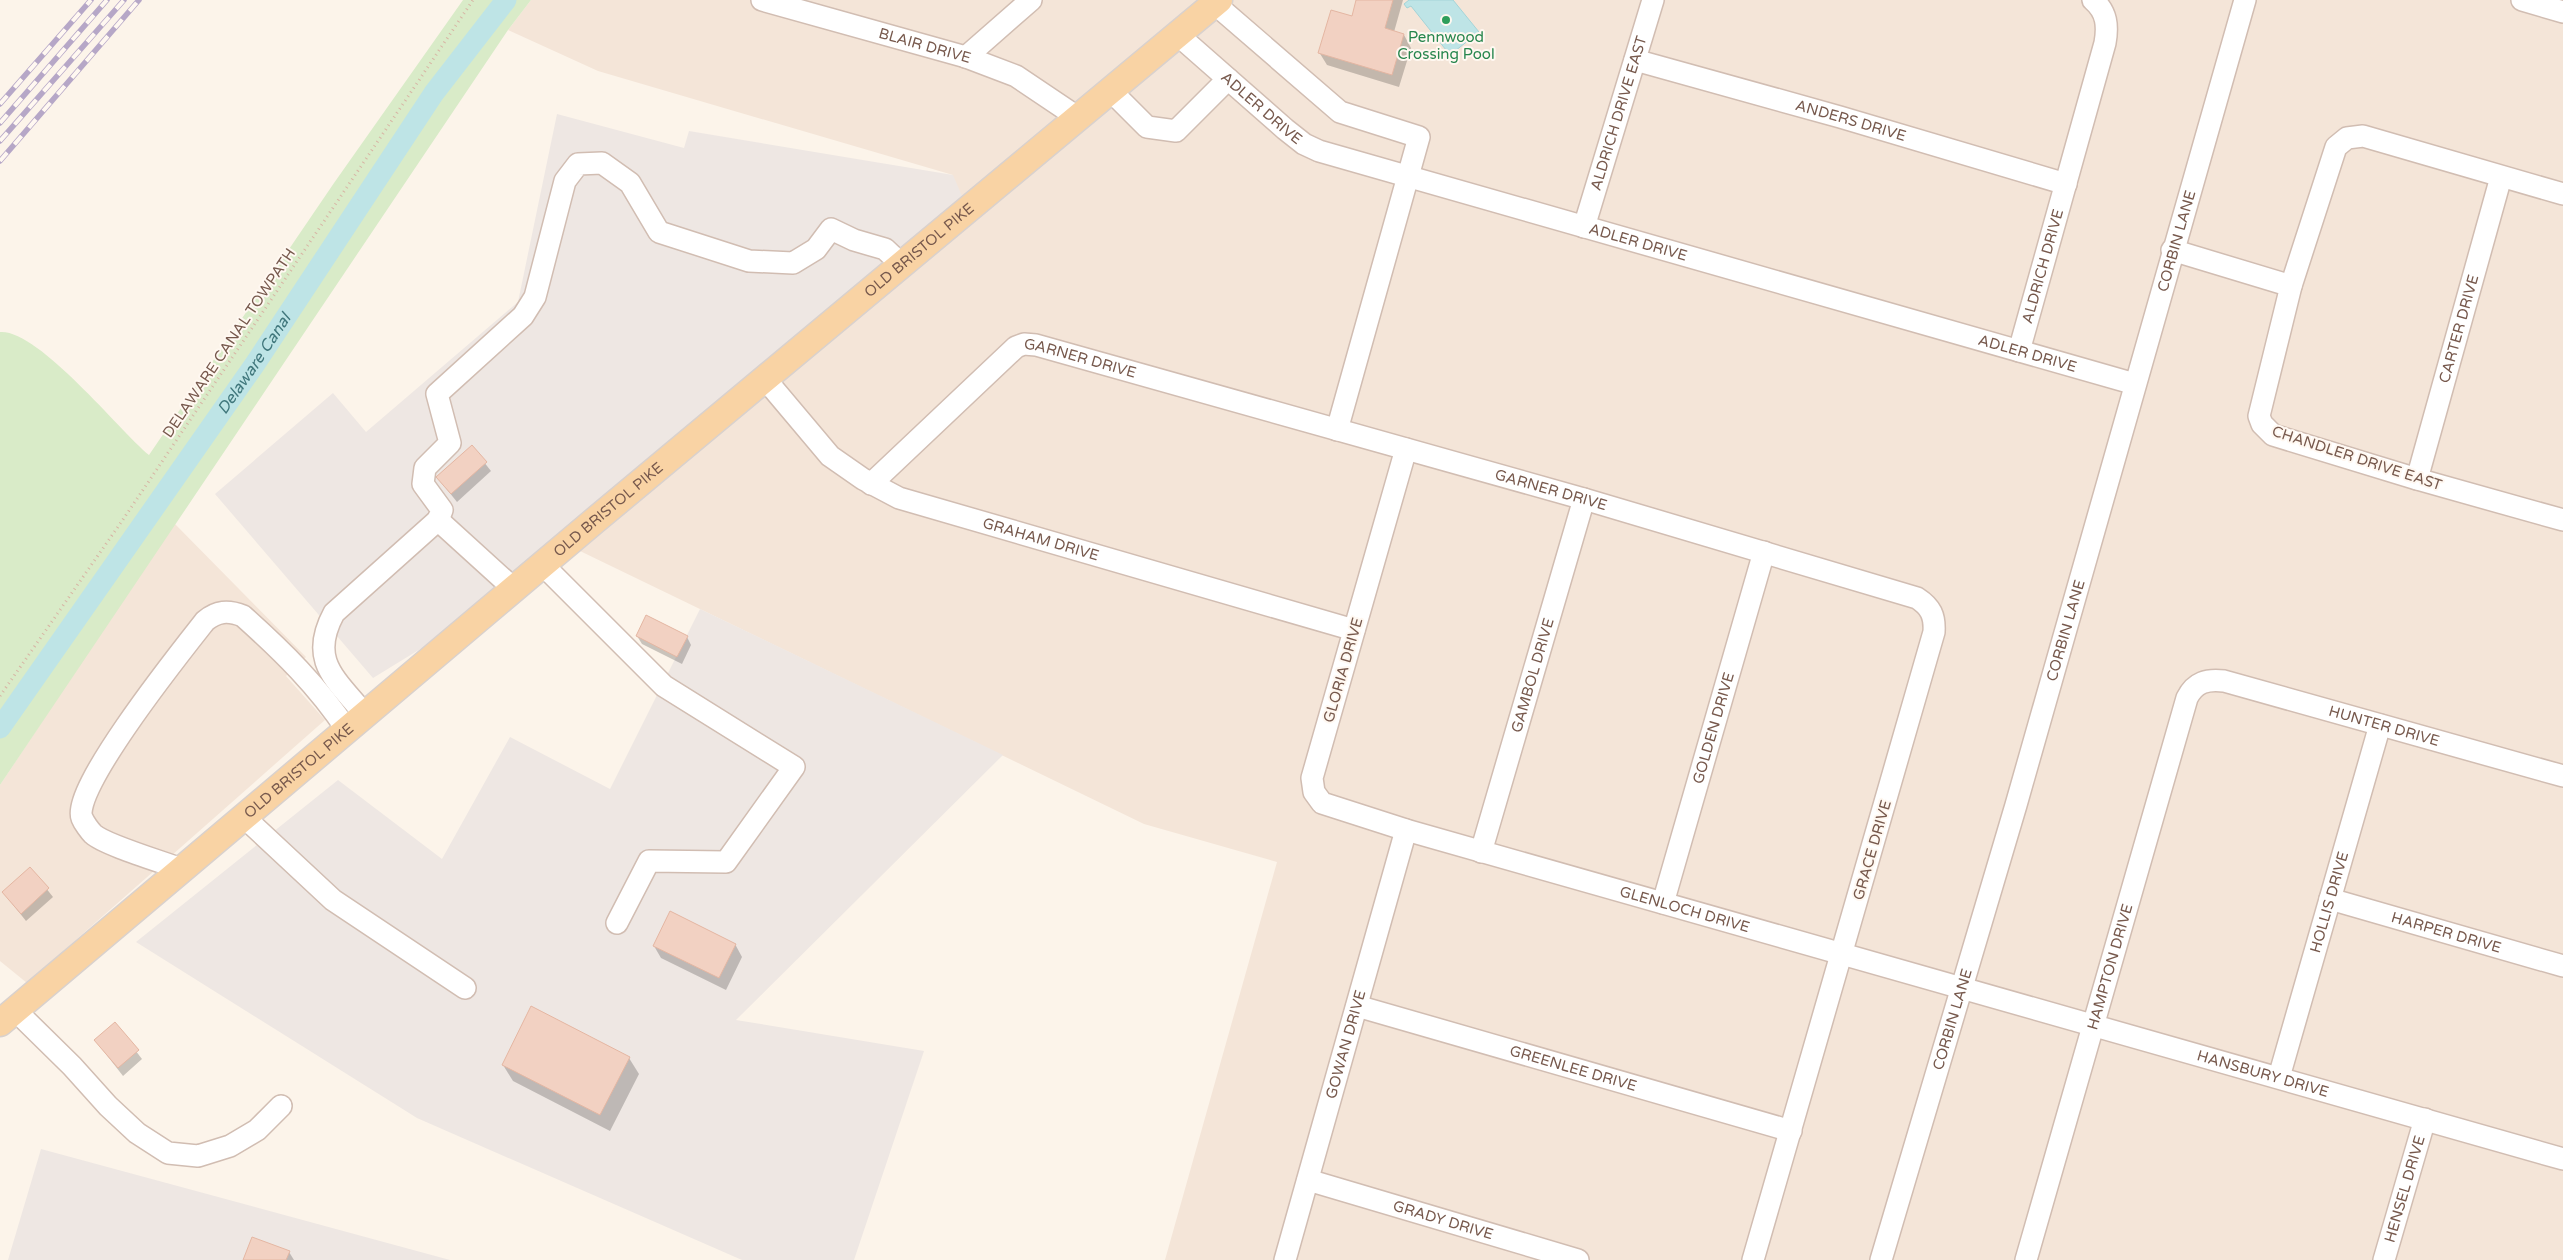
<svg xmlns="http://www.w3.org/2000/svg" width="2563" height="1260" font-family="'Varela Round',sans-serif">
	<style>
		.residential { fill: #f4e5d8 }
		.industrial { fill: #eee7e3 }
		.green { fill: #d9ebc8 }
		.water { fill: #bee4e6; stroke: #a4d4d8 }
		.shadow { fill: #0003 }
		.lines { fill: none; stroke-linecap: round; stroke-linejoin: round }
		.canal { stroke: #bee4e6; stroke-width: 21 }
		.building { fill: #f2d1c2; stroke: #e4b6a2 }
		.minor-casing { stroke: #d1bdb2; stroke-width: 24 }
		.major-casing { stroke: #d9d1cd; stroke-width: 29 }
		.path { stroke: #d7b4a4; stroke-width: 3; stroke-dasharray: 1 4; stroke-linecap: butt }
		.minor { stroke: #fff; stroke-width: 21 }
		.major { stroke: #f9d3a4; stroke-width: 26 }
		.rail-casing { stroke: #b6a7c7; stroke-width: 5.5 }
		.rail { stroke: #fff8f1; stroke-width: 4; stroke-dasharray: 11; stroke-linecap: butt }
		.leisure-dot { fill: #2e9e5b; stroke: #fff8f1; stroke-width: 2 }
		.labels { text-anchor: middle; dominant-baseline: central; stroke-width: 4; stroke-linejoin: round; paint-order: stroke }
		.leisure-label { font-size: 15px; fill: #27864d; stroke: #fff8f1 }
		.street-label { font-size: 15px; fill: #77594d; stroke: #fff8f1 }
		.water-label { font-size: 16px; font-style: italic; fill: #40777c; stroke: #fff8f1 }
	</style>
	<rect width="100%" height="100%" fill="#fcf4ea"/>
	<!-- residential -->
	<path class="residential" d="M531,0h2032v1260h-1398l112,-398 -133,-38 -564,-273 115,-97 258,-279 -355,-104 -90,-41z
		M174,523l132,134 -20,19 39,44 -298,263 -27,-22v-176z"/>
	<!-- industrial -->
	<path class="industrial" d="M557,114l127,34 5,-17 264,44 18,42 -391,334 -207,127 -158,-184 118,-101 33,39 152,-130z
		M700,609l303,146 -267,265 188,31 -70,209h-112l-325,-142 -281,-176 202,-162 104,79 68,-122 100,52z
		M41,1149l409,111h-442z"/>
	<!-- green -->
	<path class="green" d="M463,0h68l-23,30 -508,755v-453c38,-3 118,97 149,123l185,-272z"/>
	<!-- water -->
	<path class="water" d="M1409,0h44l26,32 -29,23 -39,-49 -4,2 -3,-4z"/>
	<!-- shadow -->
	<path class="shadow" d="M1358,0h45l-9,32 10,3 7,13 -12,39 -72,-22 -8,-13 33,-34z
		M472,447l19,24 -34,31 -20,-25z
		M637,636l50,1 4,8 -9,19 -40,-20z
		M30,868l23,29 -27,24 -23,-29z
		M735,944l7,13 -16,33 -65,-32 -7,-12z
		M115,1024l27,35 -19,17 -28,-36z
		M629,1058l10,16 -29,57 -97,-50 -10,-16z
		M289,1252l5,8h-49z"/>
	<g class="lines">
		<!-- canal -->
		<path class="canal" id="s1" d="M0,728l255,-364 179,-271 72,-93"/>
	</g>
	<!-- building -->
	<path class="building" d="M1356,0h37l-8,28 19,6 -12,41 -74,-22 13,-43 21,6z
		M472,445l15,17 -36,32 -15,-17z
		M646,615l42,21 -11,21 -41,-21z
		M30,867l19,21 -28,26 -19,-22z
		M670,911l66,33 -17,34 -66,-32z
		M531,1006l99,51 -30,58 -98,-50z
		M115,1022l24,28 -21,18 -24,-28z
		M252,1237l38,14 -4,9h-43z"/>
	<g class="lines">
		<defs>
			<g id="minor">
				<path id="s2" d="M762,0l204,57 50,19 61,41"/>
				<path d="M2522,0l41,12"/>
				<path d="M1215,4l125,108 79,25 -82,293"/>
				<path id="s3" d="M1178,35l107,94 19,15 15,7 816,233"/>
				<path d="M966,57l65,-57"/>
				<path id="s4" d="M1635,60l205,57 226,67"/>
				<path d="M1110,90l37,37 29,4 52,-52"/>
				<path d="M2563,194l-200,-58 -16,2 -11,9 -45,139 -32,130 3,8 11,11 144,44 146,41"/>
				<path id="s5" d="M1584,227l69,-227"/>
				<path d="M2172,250l119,36"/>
				<path id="s6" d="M2019,351l86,-308c3,-17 2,-31 -12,-43"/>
				<path id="s7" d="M766,380l64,76 33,23 36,19 455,132"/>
				<path id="s8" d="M1406,449l-94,329 2,14 8,11 84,27 1157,329"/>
				<path id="s9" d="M2417,479l84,-302"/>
				<path id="s10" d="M871,484l145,-137 8,-3 12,1 548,154 333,99c14,9 18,18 17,34l-181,628"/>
				<path d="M438,520l4,-10 -19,-26 2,-16 25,-25 -13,-49 86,-78 12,-19 30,-116 13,-17 24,-1 28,20 29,49 90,29 44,2 23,-14 15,-20 23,11 31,9 17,16"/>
				<path d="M543,565l121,121 130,81 -68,95 -77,-1 -32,62"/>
				<path d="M365,715c-29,-36 -57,-54 -31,-102l104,-93 76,69"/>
				<path d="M244,817l89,83 132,88"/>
				<path id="s11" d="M1481,852l103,-353"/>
				<path d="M181,869c-18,-7 -76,-24 -88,-35 -3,-3 -9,-11 -11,-16 -12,-28 101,-169 123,-197 12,-10 23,-11 38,-5 39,35 75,70 104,114"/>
				<path id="s12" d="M2330,899l233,67"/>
				<path id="s13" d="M1663,903l101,-351"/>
				<path id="s14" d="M1357,1006l434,125"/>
				<path d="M15,1010l57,56 36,40 29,27 31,20 30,3 32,-10 27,-16 24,-24"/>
				<path id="s15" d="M2279,1077l101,-352"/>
				<path id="s16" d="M1308,1180l270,80"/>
				<path id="s17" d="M1285,1260l121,-430"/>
				<path id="s18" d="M1881,1260l135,-455 229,-805"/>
				<path id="s19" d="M2026,1260l161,-562c8,-16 20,-19 37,-17l339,95"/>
				<path id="s20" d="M2384,1260l41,-141"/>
			</g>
			<g id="major">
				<path id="s21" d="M0,1023l593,-501 626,-522"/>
			</g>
		</defs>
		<!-- minor casing -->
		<use href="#minor" class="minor-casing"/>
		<!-- major casing -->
		<use href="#major" class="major-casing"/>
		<!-- path -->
		<path class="path" d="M0,696l122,-175 351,-521"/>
		<!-- minor -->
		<use href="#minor" class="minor"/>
		<!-- major -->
		<use href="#major" class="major"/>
		<defs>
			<path id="rail" d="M0,104l91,-104
				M0,123l107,-123
				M0,141l124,-141
				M0,161l139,-161"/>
		</defs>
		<!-- rail casing -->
		<use href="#rail" class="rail-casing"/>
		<!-- rail -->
		<use href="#rail" class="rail"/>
	</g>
	<!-- markers -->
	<circle class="leisure-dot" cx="1446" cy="20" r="5"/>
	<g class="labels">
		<!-- leisure labels -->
		<g class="leisure-label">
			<text x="1446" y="37">Pennwood<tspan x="1446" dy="17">Crossing Pool</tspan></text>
		</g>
		<!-- street labels -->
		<g class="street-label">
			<text stroke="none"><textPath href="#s2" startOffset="169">BLAIR DRIVE</textPath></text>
			<text stroke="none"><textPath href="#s3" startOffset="111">ADLER DRIVE</textPath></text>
			<text stroke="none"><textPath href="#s5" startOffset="119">ALDRICH DRIVE EAST</textPath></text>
			<text stroke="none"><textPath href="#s4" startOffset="224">ANDERS DRIVE</textPath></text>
			<text stroke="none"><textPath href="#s18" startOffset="1061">CORBIN LANE</textPath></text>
			<text stroke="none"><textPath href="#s3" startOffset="515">ADLER DRIVE</textPath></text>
			<text stroke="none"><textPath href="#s21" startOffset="1201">OLD BRISTOL PIKE</textPath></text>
			<text stroke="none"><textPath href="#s6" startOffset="88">ALDRICH DRIVE</textPath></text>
			<text stroke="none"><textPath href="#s9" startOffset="156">CARTER DRIVE</textPath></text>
			<text transform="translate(229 343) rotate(-56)">DELAWARE CANAL TOWPATH</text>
			<text stroke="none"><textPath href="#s3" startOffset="920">ADLER DRIVE</textPath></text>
			<text stroke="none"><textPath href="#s10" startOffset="266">GARNER DRIVE</textPath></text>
			<text transform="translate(2357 458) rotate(18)">CHANDLER DRIVE EAST</text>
			<text stroke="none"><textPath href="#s10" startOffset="755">GARNER DRIVE</textPath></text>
			<text stroke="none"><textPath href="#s21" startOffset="796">OLD BRISTOL PIKE</textPath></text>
			<text stroke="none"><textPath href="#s7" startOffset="328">GRAHAM DRIVE</textPath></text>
			<text stroke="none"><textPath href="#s18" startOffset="656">CORBIN LANE</textPath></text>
			<text transform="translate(1343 670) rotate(-74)">GLORIA DRIVE</text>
			<text stroke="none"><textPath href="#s11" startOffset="184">GAMBOL DRIVE</textPath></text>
			<text stroke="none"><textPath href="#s19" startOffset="795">HUNTER DRIVE</textPath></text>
			<text stroke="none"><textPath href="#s13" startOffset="182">GOLDEN DRIVE</textPath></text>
			<text stroke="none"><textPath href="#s21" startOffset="391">OLD BRISTOL PIKE</textPath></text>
			<text transform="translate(1872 850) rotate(-74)">GRACE DRIVE</text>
			<text stroke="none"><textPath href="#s15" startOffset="182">HOLLIS DRIVE</textPath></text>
			<text stroke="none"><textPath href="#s8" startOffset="748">GLENLOCH DRIVE</textPath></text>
			<text stroke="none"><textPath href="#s12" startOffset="121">HARPER DRIVE</textPath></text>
			<text stroke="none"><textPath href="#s19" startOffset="305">HAMPTON DRIVE</textPath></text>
			<text stroke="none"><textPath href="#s18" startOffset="251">CORBIN LANE</textPath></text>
			<text stroke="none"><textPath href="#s17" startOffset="224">GOWAN DRIVE</textPath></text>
			<text stroke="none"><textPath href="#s14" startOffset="225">GREENLEE DRIVE</textPath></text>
			<text stroke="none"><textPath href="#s8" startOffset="1349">HANSBURY DRIVE</textPath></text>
			<text stroke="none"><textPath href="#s20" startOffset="74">HENSEL DRIVE</textPath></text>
			<text stroke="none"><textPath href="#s16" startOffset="141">GRADY DRIVE</textPath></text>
		</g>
		<!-- water labels -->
		<g class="water-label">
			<text stroke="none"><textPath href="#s1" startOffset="444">Delaware Canal</textPath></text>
		</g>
	</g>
</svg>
